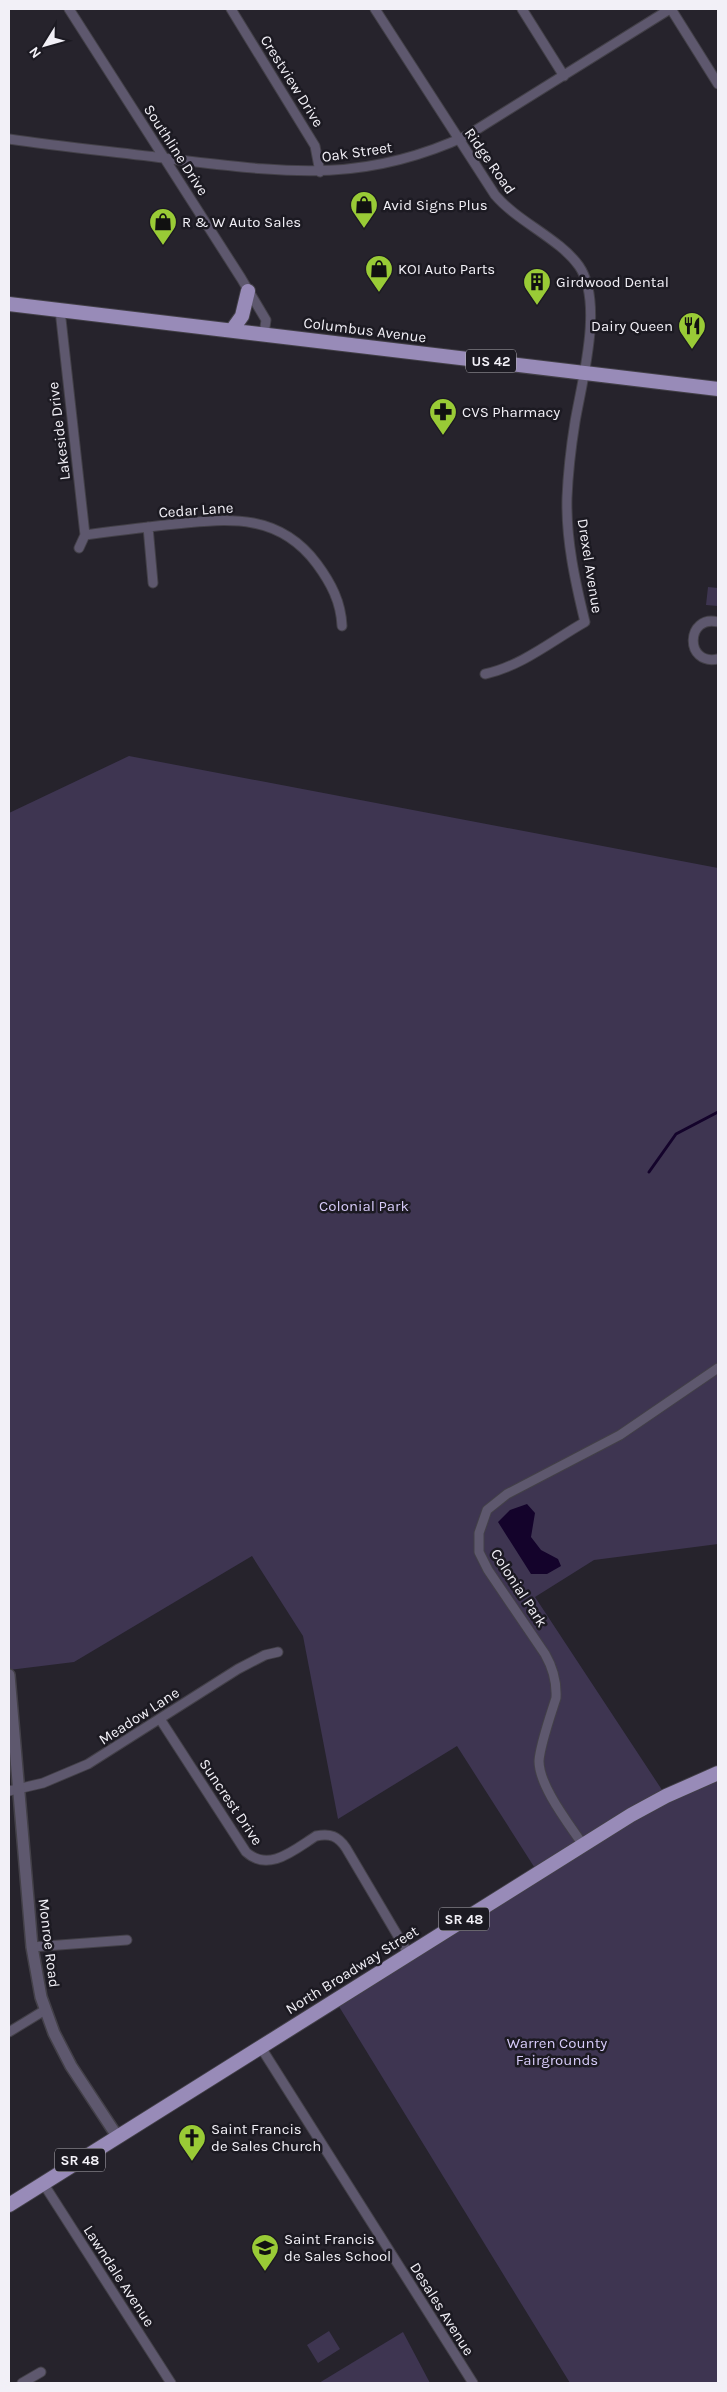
<svg xmlns="http://www.w3.org/2000/svg" width="727" height="2392" font-family="Karla,sans-serif">
	<style>
		.green { fill: #3e3551 }
		.water { fill: #14032b }
		.lines { fill: none; stroke-linecap: round; stroke-linejoin: round }
		.stream { stroke: #14032b; stroke-width: 3 }
		.minor-casing { stroke: #434048; stroke-width: 11 }
		.tertiary-casing { stroke: #434048; stroke-width: 14 }
		.primary-casing { stroke: #434048; stroke-width: 16 }
		.minor { stroke: #5e586e; stroke-width: 9 }
		.tertiary { stroke: #5e586e; stroke-width: 11 }
		.primary { stroke: #988bb8; stroke-width: 14 }
		.labels { text-anchor: middle; dominant-baseline: central; stroke-width: 5; stroke-linejoin: round; paint-order: stroke }
		.shield { fill: #1c1a22; stroke: #b2b0b7; stroke-width: 1 }
		.shield-label { font-size: 14px; font-weight: bold; fill: #f2f0f7 }
		.street-label { font-size: 15px; fill: #f2f0f7; stroke: #1c1a22 }
		.poi-label { font-size: 15px; fill: #f2f0f7; stroke: #1c1a22; text-anchor: start }
		.park-label { font-size: 15px; fill: #d8ccfa; stroke: #1c1a22 }
	</style>
	<rect width="100%" height="100%" fill="#26232c"/>
	<!-- green -->
	<path class="green" d="M708,587l10,1v18l-12,-1z
		M129,756l589,112v676l-124,16 -59,37 131,199 52,-23v610h-148l-235,-383 203,-127 -81,-127 -119,73 -35,-183 -51,-80 -178,106 -65,8v-857z
		M329,2331l11,18 -22,14 -11,-18z
		M403,2332l27,51h-111z"/>
	<!-- water -->
	<path class="water" d="M527,1504l8,9 -4,24 10,13 17,9 3,7 -14,8h-16l-33,-52 12,-12z"/>
	<g class="lines">
		<!-- stream -->
		<path class="stream" d="M649,1172l27,-38 42,-22"/>
		<defs>
			<path id="minor" d="M69,9l172,269 25,42 -2,14
				M231,9l84,137 5,26
				M375,9l120,186c23,27 65,44 84,71 25,36 3,115 -4,156 -4,25 -7,51 -8,76 -1,42 8,83 18,124 -32,18 -63,44 -100,52
				M522,9l42,67
				M671,9l47,75
				M9,139c53,8 108,13 162,20 112,13 190,26 297,-24l202,-126
				M60,310l25,225 -6,13
				M148,527l5,56
				M85,535c30,-4 60,-8 91,-11 55,-6 104,-10 141,40 14,19 24,38 25,62
				M718,622c-32,-8 -34,44 0,37
				M160,1719l86,133c23,21 49,-3 70,-16 14,-3 22,0 30,12l62,105
				M9,1791l34,-8 45,-19 150,-95 27,-14 13,-3
				M583,1845c-14,-21 -44,-59 -44,-84 1,-16 12,-47 17,-63 1,-17 -3,-30 -11,-44l-57,-84 -9,-18v-19l8,-23 20,-16 113,-59 98,-67
				M32,1947l95,-7
				M9,2032l36,-22
				M260,2046l213,337
				M43,2183l128,200
				M22,2383l19,-11"/>
			<path id="tertiary" d="M9,1675l23,272 9,50 13,36 17,33 46,70"/>
			<path id="primary" d="M9,304l709,85
				M232,330l10,-14 6,-25
				M9,2205l622,-390 35,-19 52,-23"/>
		</defs>
		<!-- minor casing -->
		<use href="#minor" class="minor-casing"/>
		<!-- tertiary casing -->
		<use href="#tertiary" class="tertiary-casing"/>
		<!-- primary casing -->
		<use href="#primary" class="primary-casing"/>
		<!-- minor -->
		<use href="#minor" class="minor"/>
		<!-- tertiary -->
		<use href="#tertiary" class="tertiary"/>
		<!-- primary -->
		<use href="#primary" class="primary"/>
	</g>
	<!-- icons -->
	<defs>
		<symbol id="shop-pin" viewBox="-11 -11 22 30"><path d="M0 17L-7.5 6A9.5 9.5 0 1 1 7.5 6Z" fill="#99cb36" stroke="#1c1a22"/><path d="M-5-2.5h2.3a2.7 3.5 0 0 1 5.4 0H5L5.5 6h-11ZM-1.5-2.5h3a1.5 2.3 0 0 0-3 0Z" fill="#111"/></symbol>
		<symbol id="building-pin" viewBox="-11 -11 22 30"><path d="M0 17L-7.5 6A9.5 9.5 0 1 1 7.5 6Z" fill="#99cb36" stroke="#1c1a22"/><path d="M-4-6H4V6H1V3H-1V6H-4ZM-2.5-4.3h1.7v1.8h-1.7ZM.8-4.3h1.7v1.8H.8ZM-2.5-1h1.7V.8h-1.7ZM.8-1h1.7V.8H.8Z" fill="#111"/></symbol>
		<symbol id="restaurant-pin" viewBox="-11 -11 22 30"><path d="M0 17L-7.5 6A9.5 9.5 0 1 1 7.5 6Z" fill="#99cb36" stroke="#1c1a22"/><path d="M-5-6h1v4h1v-4h1v4h1v-4h1v5L-1.5 .5V6h-2V.5L-5-1ZM5-6V6H3V1.5H1.5Q1.5-4 5-6Z" fill="#111"/></symbol>
		<symbol id="pharmacy-pin" viewBox="-11 -11 22 30"><path d="M0 17L-7.5 6A9.5 9.5 0 1 1 7.5 6Z" fill="#99cb36" stroke="#1c1a22"/><path d="M-2-6h4v4h4v4h-4v4h-4v-4h-4v-4h4Z" fill="#111"/></symbol>
		<symbol id="church-pin" viewBox="-11 -11 22 30"><path d="M0 17L-7.5 6A9.5 9.5 0 1 1 7.5 6Z" fill="#99cb36" stroke="#1c1a22"/><path d="M-1.2-6h2.4v3.5h3.3v2.4h-3.3V6h-2.4V-.1h-3.3v-2.4h3.3Z" fill="#111"/></symbol>
		<symbol id="school-pin" viewBox="-11 -11 22 30"><path d="M0 17L-7.5 6A9.5 9.5 0 1 1 7.5 6Z" fill="#99cb36" stroke="#1c1a22"/><path d="M0-5L7-2L0 1L-7-2ZM-4 1L0 2.5L4 1V4Q0 6-4 4Z" fill="#111"/></symbol>
	</defs>
	<g fill-rule="evenodd">
		<use href="#shop-pin" x="348" y="189" width="32" height="43"/>
		<use href="#shop-pin" x="147" y="206" width="32" height="43"/>
		<use href="#shop-pin" x="363" y="253" width="32" height="43"/>
		<use href="#building-pin" x="521" y="266" width="32" height="43"/>
		<use href="#restaurant-pin" x="676" y="310" width="32" height="43"/>
		<use href="#pharmacy-pin" x="427" y="396" width="32" height="43"/>
		<use href="#church-pin" x="176" y="2122" width="32" height="43"/>
		<use href="#school-pin" x="249" y="2232" width="32" height="43"/>
	</g>
	<g class="labels">
		<!-- shield labels -->
		<g class="shield">
			<rect x="466" y="349.5" width="50" height="23" rx="4"/>
			<rect x="439" y="1907.5" width="50" height="23" rx="4"/>
			<rect x="55" y="2148.5" width="50" height="23" rx="4"/>
		</g>
		<g class="shield-label">
			<text x="491" y="361">US 42</text>
			<text x="464" y="1919">SR 48</text>
			<text x="80" y="2160">SR 48</text>
		</g>
		<!-- street labels -->
		<g class="street-label">
			<text transform="translate(292 81) rotate(58)">Crestview Drive</text>
			<text transform="translate(176 150) rotate(57)">Southline Drive</text>
			<text transform="translate(357 152) rotate(-8)">Oak Street</text>
			<text transform="translate(490 161) rotate(55)">Ridge Road</text>
			<text transform="translate(365 330) rotate(7)">Columbus Avenue</text>
			<text transform="translate(59 431) rotate(-97)">Lakeside Drive</text>
			<text transform="translate(196 510) rotate(-4)">Cedar Lane</text>
			<text transform="translate(590 566) rotate(81)">Drexel Avenue</text>
			<text transform="translate(519 1588) rotate(57)">Colonial Park</text>
			<text transform="translate(139 1716) rotate(-33)">Meadow Lane</text>
			<text transform="translate(231 1802) rotate(56)">Suncrest Drive</text>
			<text transform="translate(49 1943) rotate(83)">Monroe Road</text>
			<text transform="translate(352 1970) rotate(-32)">North Broadway Street</text>
			<text transform="translate(119 2276) rotate(57)">Lawndale Avenue</text>
			<text transform="translate(442 2309) rotate(58)">Desales Avenue</text>
		</g>
		<!-- poi labels -->
		<g class="poi-label">
			<text x="383" y="205">Avid Signs Plus</text>
			<text x="182" y="222">R &amp; W Auto Sales</text>
			<text x="398" y="269">KOI Auto Parts</text>
			<text x="556" y="282">Girdwood Dental</text>
			<text x="673" y="326" text-anchor="end">Dairy Queen</text>
			<text x="462" y="412">CVS Pharmacy</text>
			<text x="211" y="2129">Saint Francis<tspan x="211" dy="17">de Sales Church</tspan></text>
			<text x="284" y="2239">Saint Francis<tspan x="284" dy="17">de Sales School</tspan></text>
		</g>
		<!-- park labels -->
		<g class="park-label">
			<text x="364" y="1206">Colonial Park</text>
			<text x="557" y="2043">Warren County<tspan x="557" dy="17">Fairgrounds</tspan></text>
		</g>
	</g>
	<!-- border -->
	<rect width="727" height="2392" fill="none" stroke="#f2f0f7" stroke-width="20"/>
	<!-- north arrow -->
	<g transform="translate(45 45) rotate(233)" stroke="#1c1a22" stroke-width="4" paint-order="stroke">
	<path d="M0-4L9 19L0 12L-9 19Z" fill="#f2f0f7"/>
	<text y="-8" font-size="14" font-weight="bold" text-anchor="middle" fill="#f2f0f7">N</text>
	</g>
</svg>
